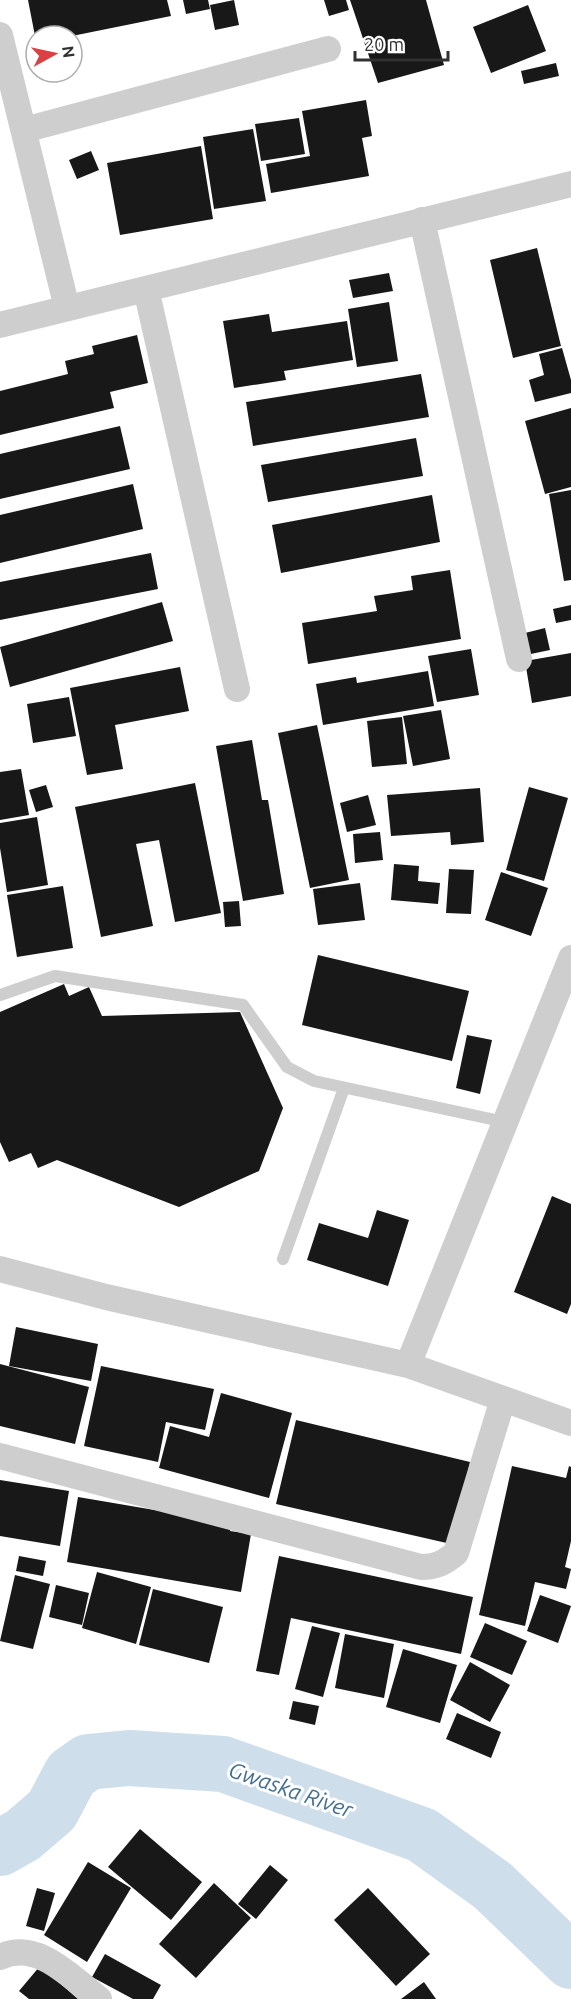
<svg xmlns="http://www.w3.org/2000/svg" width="571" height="1999" font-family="Ubuntu,sans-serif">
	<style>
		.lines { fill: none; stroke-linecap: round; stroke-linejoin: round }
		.river { stroke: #cedeeb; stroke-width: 56 }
		.building { fill: #181818 }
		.service { stroke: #cecece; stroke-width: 12 }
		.minor { stroke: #cecece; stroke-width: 26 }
		.labels { text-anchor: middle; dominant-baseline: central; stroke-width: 6; stroke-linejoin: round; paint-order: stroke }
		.water-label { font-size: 22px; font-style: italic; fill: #436e8f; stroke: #fff }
	</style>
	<rect width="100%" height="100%" fill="#fff"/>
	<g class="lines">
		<!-- river -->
		<path class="river" d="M0,1848l23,-13 29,-25 19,-36 17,-12 41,-4 94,6 199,71 71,51 78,75"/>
	</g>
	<!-- building -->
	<path class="building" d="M28,0h139l4,16 -99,20h-37z
		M183,0h25l2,9 -24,5z
		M234,0l5,25 -24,5 -5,-25z
		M324,0h22l3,10 -20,6z
		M350,0h76l18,65 -66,18z
		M528,5l18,46 -55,22 -18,-46z
		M556,63l3,13 -35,8 -3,-13z
		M366,100l6,36 -10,2 7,38 -98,17 -5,-29 44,-8 -8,-45z
		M299,118l6,36 -44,7 -6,-37z
		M253,129l13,72 -52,8 -11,-72z
		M201,146l12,73 -93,16 -13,-72z
		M91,151l8,19 -22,9 -8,-19z
		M537,248l24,98 -48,12 -23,-98z
		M389,273l4,18 -40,7 -4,-18z
		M389,302l9,59 -41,6 -9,-58z
		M269,314l3,18 75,-11 6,39 -69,11 2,9 -52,8 -11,-67z
		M137,335l11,48 -38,9 4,16 -114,27v-44l68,-17 -3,-13 29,-7 -2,-8z
		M562,348l9,32v13l-36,9 -6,-22 15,-5 -5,-21z
		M421,374l8,43 -176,29 -7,-44z
		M571,408v79l-26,7 -20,-73z
		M120,426l10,43 -130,30v-45z
		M416,438l7,38 -155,26 -7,-37z
		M133,484l10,45 -143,34v-48z
		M571,490v90l-7,1 -15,-87z
		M432,495l8,47 -159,31 -9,-48z
		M151,553l7,36 -158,31v-38z
		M450,570l11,69 -153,25 -6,-41 75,-12 -3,-15 39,-6 -2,-14z
		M162,602l11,39 -163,46 -10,-40z
		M571,605v15l-15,3 -3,-14z
		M545,628l5,22 -24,5 -5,-21z
		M471,649l8,46 -42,7 -9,-46z
		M571,653v43l-39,7 -7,-42z
		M180,667l9,44 -74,14 8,44 -36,6 -17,-87z
		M428,671l6,35 -111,19 -7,-41 40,-7 1,6z
		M69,697l7,39 -43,7 -6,-39z
		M441,710l9,49 -37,7 -10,-50z
		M402,717l5,47 -35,3 -5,-46z
		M317,725l32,155 -39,8 -32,-155z
		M252,740l10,60h6l16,94 -41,7 -27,-155z
		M21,769l8,46 -29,5v-48z
		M195,783l26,130 -46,9 -16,-82 -23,4 17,82 -52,11 -26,-130z
		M46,785l7,22 -17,5 -7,-22z
		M529,787l39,11 -24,83 -38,-11z
		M480,788l4,54 -33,3 -1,-13 -59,4 -4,-41z
		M368,795l8,30 -29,7 -7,-29z
		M37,817l11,68 -41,7 -7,-44v-25z
		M380,832l3,28 -28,3 -2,-29z
		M394,864l25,2 -1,15 22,2 -2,21 -47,-4z
		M449,869l25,1 -3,44 -25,-1z
		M501,872l47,16 -17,48 -46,-16z
		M360,883l5,37 -47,5 -5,-36z
		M63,886l10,62 -56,9 -10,-62z
		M239,901l2,25 -16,1 -2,-25z
		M318,955l151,36 -17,70 -150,-36z
		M64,984l5,12 20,-9 13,29 138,-4 43,96 -24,63 -80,36 -122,-47 -19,8 -7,-15 -22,9 -9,-20v-130z
		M467,1035l25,5 -12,54 -24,-6z
		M552,1196l19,8v100l-4,10 -53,-22z
		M377,1210l32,10 -21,66 -81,-26 12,-37 49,15z
		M16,1327l82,17 -7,37 -82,-15z
		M0,1364l89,23 -14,57 -75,-18z
		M101,1366l113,23 -9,41 -39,-8 -8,40 -74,-16z
		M221,1393l71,20 -23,85 -110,-30 11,-42 39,11z
		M296,1420l174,42 -19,82 -175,-40z
		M512,1466l54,12 3,-12 2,1v74l-6,26 6,2 -5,20 -31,-7 -10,44 -46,-11z
		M0,1480l69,11 -9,55 -60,-10z
		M78,1497l153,26 -1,8 21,3 -10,58 -174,-30z
		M19,1556l27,5 -3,15 -27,-5z
		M279,1556l194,41 -12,57 -170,-36 -12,57 -23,-4z
		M97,1572l54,15 -15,57 -54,-16z
		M15,1575l35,9 -17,65 -33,-8z
		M56,1585l33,8 -7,32 -33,-8z
		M153,1589l70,18 -14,56 -70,-18z
		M540,1595l31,11 -13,37 -31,-12z
		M485,1623l42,18 -15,34 -42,-18z
		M312,1626l28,7 -17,64 -28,-8z
		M345,1634l49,10 -10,54 -49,-10z
		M403,1649l54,16 -17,58 -54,-16z
		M470,1662l40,23 -20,37 -40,-22z
		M293,1701l26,5 -4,19 -26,-6z
		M457,1713l44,19 -10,26 -45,-19z
		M140,1829l62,53 -31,38 -63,-53z
		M88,1862l43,26 -44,74 -43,-27z
		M270,1865l18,15 -32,39 -18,-15z
		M214,1883l37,35 -55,60 -37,-34z
		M37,1888l18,5 -11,38 -18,-5z
		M368,1888l62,66 -34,32 -62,-66z
		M105,1954l56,31 -8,14h-20l-41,-22z
		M40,1966l38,33h-49l-10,-8z
		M424,1982l12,17h-35z"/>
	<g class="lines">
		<!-- service -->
		<path class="service" d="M0,995l55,-19 188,29 44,62 27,14 191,41
			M283,1259l61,-171"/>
		<!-- minor -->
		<path class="minor" d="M0,35l67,273
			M24,130l304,-81
			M422,220l97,439
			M146,289l91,400
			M0,325l571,-141
			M0,1269l106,28 302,68 163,58
			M408,1365l163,-407
			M0,1456l421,111c15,0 23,-4 35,-14l47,-154
			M0,1957c37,-18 72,21 99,42"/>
	</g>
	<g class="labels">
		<!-- water labels -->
		<g class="water-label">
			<text transform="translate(291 1789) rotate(19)">Gwaska River</text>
		</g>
	</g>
	<!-- north arrow -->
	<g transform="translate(54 54) rotate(82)"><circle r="28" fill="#ffffff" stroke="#adadad" stroke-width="1.5"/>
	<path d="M0-4.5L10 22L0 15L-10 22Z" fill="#db4045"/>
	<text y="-9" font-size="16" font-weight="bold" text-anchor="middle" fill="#313131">N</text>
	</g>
	<!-- scale -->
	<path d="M355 51v9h93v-9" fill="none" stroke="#313131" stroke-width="3"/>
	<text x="364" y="51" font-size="18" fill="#313131" stroke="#ffffff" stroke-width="4.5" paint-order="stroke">20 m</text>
</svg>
